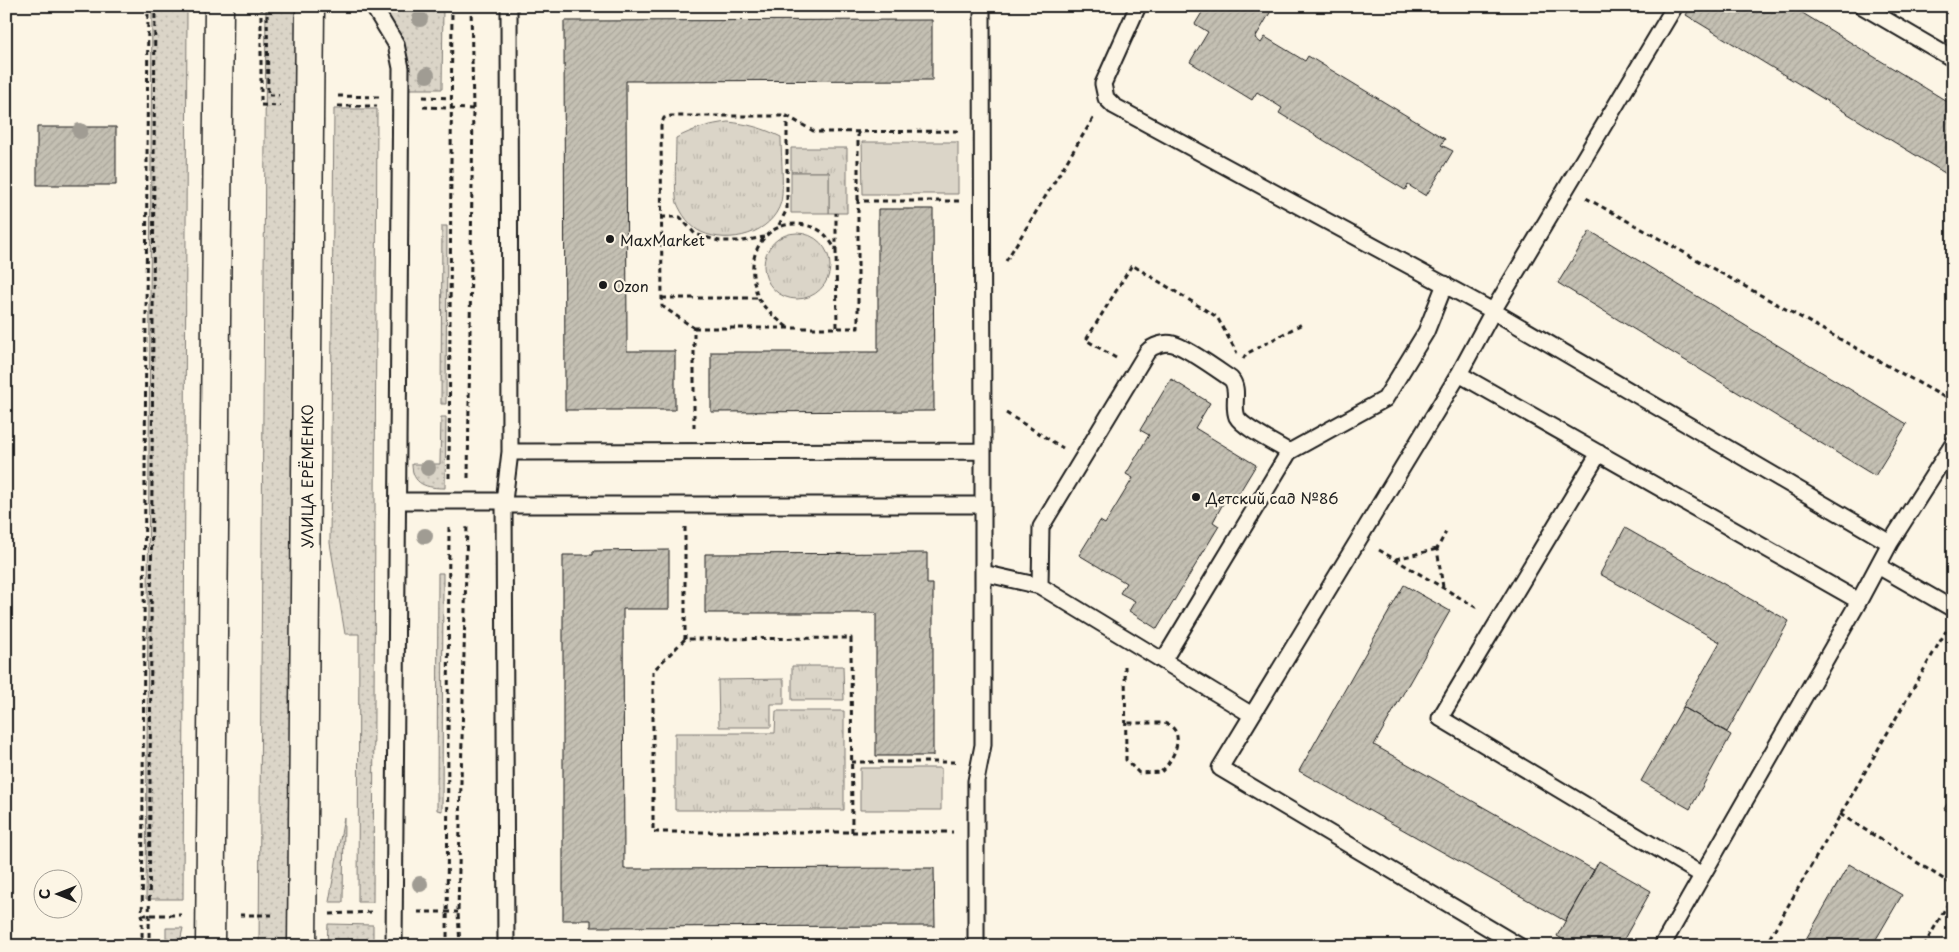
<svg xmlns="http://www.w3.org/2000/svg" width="1959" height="952" font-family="'Playpen Sans',sans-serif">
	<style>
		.grass { fill: url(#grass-dots); stroke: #7c7872 }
		.park { fill: url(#park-tufts); stroke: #7c7872 }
		.pitch { fill: #dbd5c8; stroke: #7c7872 }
		.building { fill: url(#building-hatch); stroke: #1c1c1c }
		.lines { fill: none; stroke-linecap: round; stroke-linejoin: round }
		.lane-casing { stroke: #1c1c1c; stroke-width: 19 }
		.street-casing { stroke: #1c1c1c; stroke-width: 31 }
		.path { stroke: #1c1c1c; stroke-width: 3; stroke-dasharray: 5 4; stroke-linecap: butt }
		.lane { stroke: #fcf5e5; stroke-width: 15 }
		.street { stroke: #fcf5e5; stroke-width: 28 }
		.tree { fill: #a09c93 }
		.poi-dot { fill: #1c1c1c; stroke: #fcf5e5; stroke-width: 2 }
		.labels { text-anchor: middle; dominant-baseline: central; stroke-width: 4.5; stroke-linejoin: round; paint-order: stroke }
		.poi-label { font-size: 15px; fill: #1c1c1c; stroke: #fcf5e5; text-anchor: start }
		.street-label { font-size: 15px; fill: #1c1c1c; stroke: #fcf5e5 }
	</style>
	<defs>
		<pattern id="grass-dots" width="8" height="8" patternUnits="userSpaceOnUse" patternTransform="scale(1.25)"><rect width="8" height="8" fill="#dbd5c8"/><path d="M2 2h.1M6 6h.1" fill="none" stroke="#bbb6ab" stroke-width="1.8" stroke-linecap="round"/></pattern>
		<pattern id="park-tufts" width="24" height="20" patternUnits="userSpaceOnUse" patternTransform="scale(1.25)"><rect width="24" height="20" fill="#dbd5c8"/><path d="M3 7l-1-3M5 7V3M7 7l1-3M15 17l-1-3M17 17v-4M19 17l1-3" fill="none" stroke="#bbb6ab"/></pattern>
		<pattern id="building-hatch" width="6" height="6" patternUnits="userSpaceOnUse" patternTransform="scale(1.25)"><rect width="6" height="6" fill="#c4c0b3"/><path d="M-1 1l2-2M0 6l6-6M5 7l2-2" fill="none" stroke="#a8a499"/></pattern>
	</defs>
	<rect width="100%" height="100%" fill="#fcf5e5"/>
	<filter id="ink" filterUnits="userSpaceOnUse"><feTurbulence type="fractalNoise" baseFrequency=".02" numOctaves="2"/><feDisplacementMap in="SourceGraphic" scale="10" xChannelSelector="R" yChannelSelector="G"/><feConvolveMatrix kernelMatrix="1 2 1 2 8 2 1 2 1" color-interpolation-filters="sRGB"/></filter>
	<g filter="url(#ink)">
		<!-- grass -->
		<path class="grass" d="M152,6h35l-4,893h-37z
			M266,6h41l-7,940h-41z
			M383,6h60l-1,83h-35l-3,-42 -9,-21z
			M334,109h43l-4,793h-15l1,-268h-14l-15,-91z
			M442,226h5l-1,178h-5z
			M441,417h5l-1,71c-18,0 -33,-3 -33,-24h28z
			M438,573h5l-1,238 -5,-1z
			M344,817l-1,85h-14z
			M328,924l45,1v21h-46z
			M166,928h17l-4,18h-13z"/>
		<!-- park -->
		<path class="park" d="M728,122c20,2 35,6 53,15 0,16 3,52 0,65 -9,32 -52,43 -80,30 -11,-5 -20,-19 -24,-29 -3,-10 -1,-52 -1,-65 18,-9 33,-14 52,-16z
			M791,148h56v65h-18v-41h-38z
			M764 266a33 33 0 1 1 66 0a33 33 0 1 1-66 0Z
			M792,666h51l1,34h-52z
			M784,679v25h-13v23h-52l-1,-47z
			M776,711h68v99h-169v-77h100z"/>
		<!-- pitch -->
		<path class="pitch" d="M862,142h96v52h-95z
			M791,172h38v41h-38z
			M860,768h81v42h-81z"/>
		<!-- building -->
		<path class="building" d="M1206,6h68l-19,32 6,5 4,-6 40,24 3,-5 137,83 -4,6 12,6 -27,45 -18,-11 -3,5 -126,-77 3,-5 -25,-16 -5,8 -62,-38 18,-30 -13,-8z
			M1691,6h100l162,99v73l-267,-163z
			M932,20v60l-306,1 1,270h48v59h-110l-1,-389z
			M37,127h79v58h-79z
			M878,209h55l1,202 -223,1v-60h167z
			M1590,231l317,193 -32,52 -317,-193z
			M1953,267v18l-8,-5z
			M1171,379l39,24 -15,25 61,37 -23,38 -7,-5 -13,24 6,4 -62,103 -28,-18 6,-10 -15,-8 6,-10 -47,-28 21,-34 5,3 28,-46 -7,-4 23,-39 -9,-5z
			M1625,528l164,93 -62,111 -44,-25 37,-65 -120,-68z
			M669,550v59h-46l1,260 310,-1 1,58 -344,1v-7h-28v-365h30v-4z
			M927,553v31h6v172h-57v-143h-171v-59z
			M1404,585l46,26 -76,134 220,125 -29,51 -266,-150z
			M1683,707l48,28 -41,74 -49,-28z
			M1953,794v20l-9,-5z
			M1599,861l52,30 -31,55h-46l-17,-10z
			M1849,864l53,31 -30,51h-70z"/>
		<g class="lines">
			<defs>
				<path id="lane" d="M373,6l23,38 5,24 -7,878
					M1138,6l-35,78 3,14 8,8 379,205 -34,63 -239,394 299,178
					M1675,6l-182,305 397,232
					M1862,6l91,53
					M1459,374l400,227
					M510,452l473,-1 -1,-445
					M1599,453l-159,265 262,157
					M397,501h107
					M505,505h478
					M1878,566l75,43
					M983,573l57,13
					M1163,661l126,-209 96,-53 41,-67 19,-48
					M1252,715l-212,-129 1,-59 106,-175c6,-7 18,-10 26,-8 13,3 45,26 58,35 9,10 1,26 6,38 5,10 41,28 52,35
					M506,946l-2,-445 6,-49 -1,-446
					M976,946v-165l7,-36v-294
					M1662,946l197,-345 31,-58 63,-99"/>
				<path id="street" d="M210,946l9,-940
					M302,946l8,-940"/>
			</defs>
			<!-- lane casing -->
			<use href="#lane" class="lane-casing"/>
			<!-- street casing -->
			<use href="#street" class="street-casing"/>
			<!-- path -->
			<path class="path" d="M261,6v99l19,1
				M267,6l1,89h11
				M338,96l41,1
				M423,97l29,1
				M338,106h39
				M423,107l50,2
				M858,132v69
				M1586,198l367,204
				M661,217h19l15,17 24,7h24l21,-4
				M779,225l8,-16v-93
				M836,250l1,78
				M1006,261l88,-144
				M662,298h96
				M787,327c-10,-8 -20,-16 -27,-26 -3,-4 -4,-10 -5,-15 -11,-39 19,-74 60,-58 10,4 16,14 21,22v-37
				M694,328h164v-127h101
				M1116,358l-30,-18 46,-75 85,52 20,36
				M1243,359l3,-5 58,-31
				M1006,413l57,35
				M694,428v-100l-32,-22 -1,-181 3,-7 7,-2h116l28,16 144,-1
				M449,478l3,-472
				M468,478l5,-369 -2,-103
				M685,527v112
				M1379,550l100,59
				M1396,559l41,-10
				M1443,587l-6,-38 9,-17
				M851,638l1,194h-199v-161l32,-32z
				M1125,666l1,89v5l13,13 22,-1c12,-11 28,-42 3,-49h-38
				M851,762h107
				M1840,814l113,71
				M852,832h101
				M418,912h40
				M330,914l41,-2
				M142,915h39
				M240,915h34
				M142,946l6,-940
				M149,946l6,-940
				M447,946l2,-422
				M460,946l-2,-34 9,-388
				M1765,946l181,-315
				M1924,946l29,-51"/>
			<!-- lane -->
			<use href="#lane" class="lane"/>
			<!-- street -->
			<use href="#street" class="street"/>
		</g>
		<!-- trees -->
		<g class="tree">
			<circle cx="420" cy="19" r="8"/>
			<circle cx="427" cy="75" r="8"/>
			<circle cx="80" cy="131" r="8"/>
			<circle cx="428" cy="468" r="8"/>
			<circle cx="425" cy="536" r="8"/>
			<circle cx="420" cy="884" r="8"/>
		</g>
	</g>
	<!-- markers -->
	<g class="poi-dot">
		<circle cx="610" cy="239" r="5"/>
		<circle cx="603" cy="285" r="5"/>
		<circle cx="1196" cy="497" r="5"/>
	</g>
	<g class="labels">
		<!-- poi labels -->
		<g class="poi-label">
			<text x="620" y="239">MaxMarket</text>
			<text x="613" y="285">Ozon</text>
			<text x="1206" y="497">Детский сад №86</text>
		</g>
		<!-- street labels -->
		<g class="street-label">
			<text transform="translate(306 476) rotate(-90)">УЛИЦА ЕРЁМЕНКО</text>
		</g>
	</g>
	<!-- margin -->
	<rect width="1959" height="952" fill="none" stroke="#fcf5e5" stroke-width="25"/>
	<rect x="12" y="12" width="1934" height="927" fill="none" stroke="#1c1c1c" stroke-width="2" filter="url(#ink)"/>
	<!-- north arrow -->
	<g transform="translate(58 894) rotate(270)"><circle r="24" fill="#fcf5e5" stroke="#a29e95"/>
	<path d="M0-4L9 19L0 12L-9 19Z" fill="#1c1c1c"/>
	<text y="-8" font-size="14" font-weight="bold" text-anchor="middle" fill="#1c1c1c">С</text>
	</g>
</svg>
